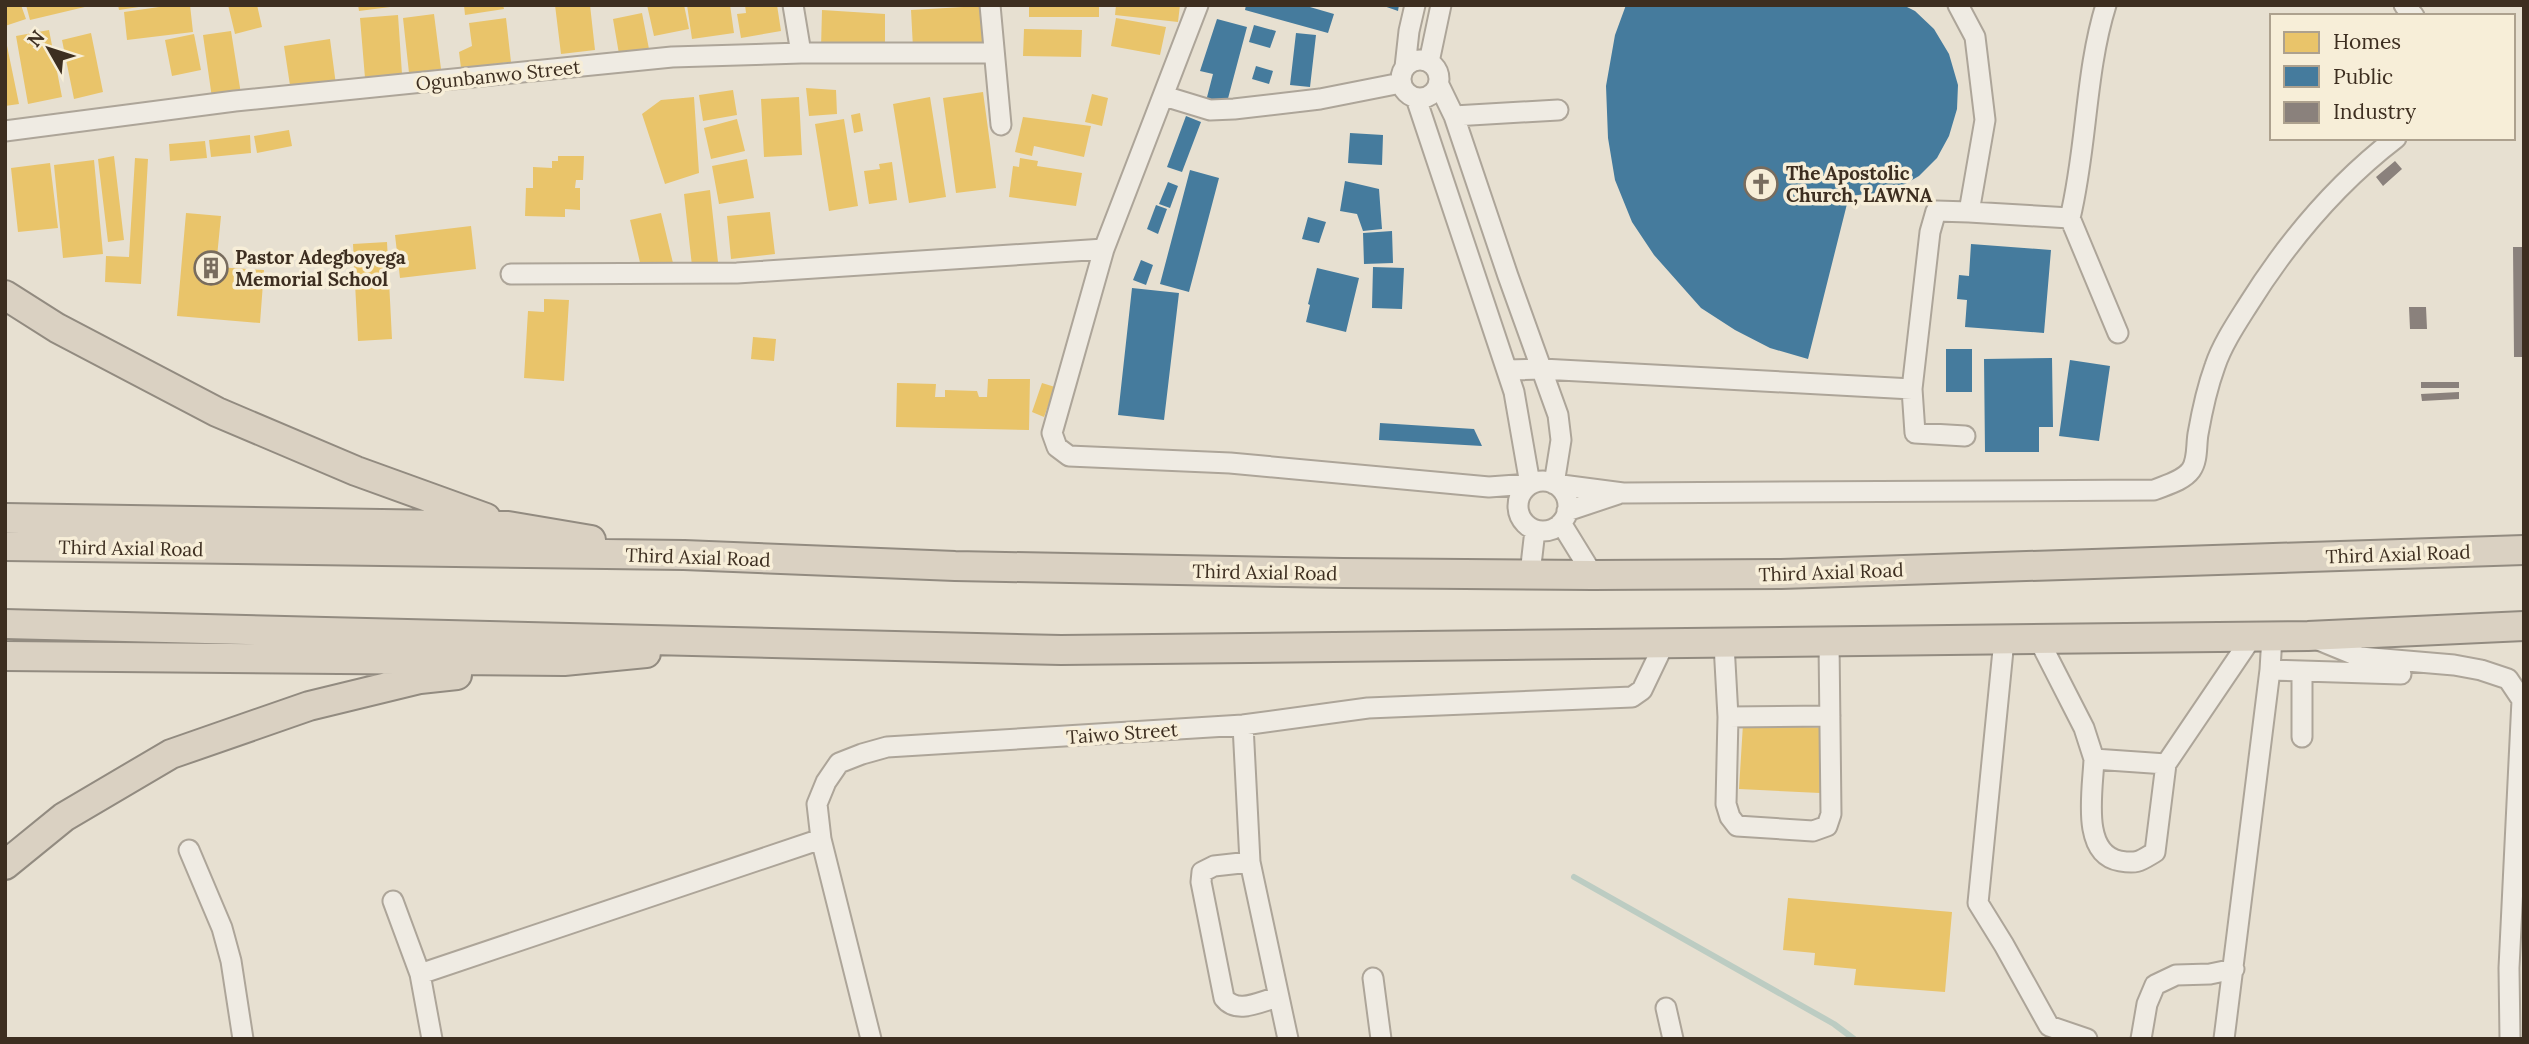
<svg xmlns="http://www.w3.org/2000/svg" width="2529" height="1044" font-family="Lora,serif">
	<style>
		.homes { fill: #e9c46a }
		.public { fill: #457b9d }
		.industry { fill: #8a817c }
		.lines { fill: none; stroke-linecap: round; stroke-linejoin: round }
		.stream { stroke: #bcccc2; stroke-width: 6 }
		.minor-casing { stroke: #ada599; stroke-width: 23 }
		.highway-casing { stroke: #928b80; stroke-width: 32 }
		.minor { stroke: #efebe3; stroke-width: 19 }
		.highway { stroke: #dad1c2; stroke-width: 28 }
		.labels { text-anchor: middle; dominant-baseline: central; stroke-width: 7; stroke-linejoin: round; paint-order: stroke }
		.street-label { font-size: 19px; fill: #3d2e20; stroke: #f7eed8 }
		.poi-label { font-size: 19px; font-weight: bold; fill: #3d2e20; stroke: #f7eed8; text-anchor: start }
	</style>
	<rect width="100%" height="100%" fill="#e7e0d1"/>
	<!-- homes -->
	<path class="homes" d="M5,5h16l5,14 -21,7z
		M26,5h62l1,1 -59,14z
		M118,5h21v2l-20,3z
		M173,5h17l3,27 -66,8 -3,-28z
		M228,5h29l5,22 -27,7z
		M358,5h31l1,2 -31,4z
		M464,5h39l1,4 -39,6z
		M555,5h35l5,45 -34,4z
		M647,5h37l5,24 -35,7z
		M687,5h43l4,28 -42,6z
		M745,5h32l4,26 -40,7 -4,-24 9,-1z
		M1029,5h70v12h-70z
		M1116,5h64l-2,17 -63,-7z
		M981,6l2,38 -70,4 -2,-38z
		M822,10l63,4v36l-64,-2z
		M642,13l7,36 -30,5 -6,-35z
		M434,14l7,55 -32,4 -6,-55z
		M398,15l4,59 -37,4 -5,-60z
		M506,18l5,44 -50,6 -2,-16 13,-6 -3,-23z
		M1116,18l50,9 -6,28 -49,-9z
		M1024,29l58,1 -1,27 -58,-1z
		M49,30l13,67 -34,7 -12,-68z
		M231,31l10,63 -29,4 -9,-63z
		M91,33l12,59 -29,7 -12,-59z
		M194,34l7,36 -29,6 -7,-36z
		M5,36l14,68 -14,2z
		M330,39l6,46 -45,7 -7,-46z
		M806,88l30,2 1,24 -28,2z
		M733,90l4,25 -34,6 -4,-26z
		M983,92l13,96 -40,5 -13,-95z
		M1092,94l16,4 -6,28 -17,-4z
		M694,97l5,76 -34,11 -23,-70 19,-14z
		M799,97l3,58 -38,2 -3,-58z
		M930,97l16,100 -37,6 -16,-99z
		M860,113l3,18 -9,2 -3,-18z
		M1023,117l68,9 -7,31 -50,-11 -2,10 -17,-4z
		M737,119l8,32 -34,8 -7,-31z
		M844,119l14,87 -29,5 -14,-87z
		M289,130l3,16 -35,7 -3,-17z
		M250,135l1,18 -40,4 -2,-17z
		M205,141l2,17 -37,3 -1,-17z
		M114,156l10,84 -16,2 -10,-83z
		M558,156h26l-1,24h-7l-1,8h5v22l-15,-1v8l-40,-1 1,-28h7v-21l19,1v-7h6z
		M135,158l13,1 -7,125 -36,-2 1,-26 23,1z
		M1020,158l18,3 -1,5 45,7 -6,33 -67,-9 4,-31 6,1z
		M747,159l7,39 -35,6 -7,-38z
		M94,160l9,94 -40,4 -9,-93z
		M892,162l5,38 -28,4 -5,-33 16,-2 -1,-5z
		M50,163l8,65 -40,4 -7,-64z
		M710,190l8,72 -26,4 -8,-72z
		M770,212l5,42 -44,5 -4,-43z
		M186,213l35,3 -5,51 48,3 -4,53 -83,-7z
		M661,213l12,50 -31,8 -12,-51z
		M471,226l5,43 -76,9 -5,-43z
		M387,242l5,97 -34,2 -5,-97z
		M544,299l25,1 -5,81 -40,-3 4,-67 16,1z
		M753,337l23,2 -2,22 -23,-2z
		M988,379h42l-1,51 -133,-3 1,-44 39,1 -1,13h10v-7l32,1 2,6h8z
		M1042,383l13,4 -11,30 -12,-5z
		M1743,724l81,4 -4,65 -81,-4z
		M1788,898l164,14 -7,80 -91,-7 2,-16 -42,-4 1,-12 -32,-3z"/>
	<!-- public -->
	<path class="public" d="M1246,5h57l31,9 -6,19 -83,-23z
		M1381,5h18l-1,6z
		M1626,5h277l12,6 19,18 15,25 9,31 -1,24 -8,27 -12,22 -18,18 -19,11 -23,6 -28,3 -41,163 -38,-11 -35,-18 -34,-22 -47,-53 -22,-33 -17,-42 -7,-42 -2,-52 9,-51z
		M1217,19l30,8 -21,79 -20,-5 7,-27 -13,-3z
		M1254,25l22,6 -6,17 -21,-6z
		M1296,33l20,2 -6,52 -20,-2z
		M1256,66l17,5 -4,13 -17,-5z
		M1186,116l15,6 -19,50 -15,-5z
		M1350,133l33,2 -1,30 -34,-2z
		M1190,170l29,8 -30,114 -29,-8z
		M1345,181l34,8 3,40 -19,2 -6,-17 -17,-3z
		M1168,182l10,4 -8,22 -11,-4z
		M1156,205l11,4 -9,25 -11,-5z
		M1308,217l18,5 -7,21 -17,-4z
		M1392,231l1,32 -29,1 -1,-31z
		M1971,244l80,6 -7,83 -79,-6 2,-27 -10,-1 2,-24 10,1z
		M1141,260l12,5 -7,20 -13,-5z
		M1373,267l31,1 -2,41 -30,-1z
		M1317,268l42,10 -13,54 -40,-10 4,-17 -2,-1z
		M1132,288l47,5 -15,127 -46,-5z
		M1946,349h26v43h-26z
		M2052,358l1,69h-14v25h-54l-1,-93z
		M2070,360l40,6 -11,75 -40,-5z
		M1380,423l94,6 8,17 -103,-6z"/>
	<!-- industry -->
	<path class="industry" d="M2395,161l7,8 -19,17 -7,-9z
		M2513,247h11v110h-10z
		M2409,307h17l1,22h-17z
		M2421,382h38v6h-38z
		M2459,392v7l-37,2 -1,-7z"/>
	<g class="lines">
		<!-- stream -->
		<path class="stream" d="M1574,877l260,147 20,15"/>
		<defs>
			<path id="minor" d="M793,5l8,48
				M990,5l11,120
				M1198,5l-94,244 -52,184 5,14 12,9 161,7 259,24 41,-3 -16,-92 -98,-294
				M2404,5l10,11
				M1401 79a19 19 0 1 1 38 0a19 19 0 1 1-38 0Z
				M1429,62l12,-57
				M1405,67l4,-36 6,-26
				M1439,85l15,31 54,160 50,139 3,25 -7,44 69,9 531,-3c12,-5 29,-9 37,-20 7,-10 5,-24 7,-36 4,-23 9,-46 17,-68 7,-21 21,-42 33,-61 40,-64 88,-121 148,-167
				M1164,96l46,14 24,-1 86,-10 81,-16
				M1454,116l104,-6
				M5,131l230,-30 437,-44 129,-4h192
				M1969,212l101,6c17,-69 15,-146 36,-213
				M2070,218l48,115
				M511,274l226,-1 367,-24
				M1507,370l35,-1 370,20 18,-157 6,-21 33,1 16,-92 -10,-83 -17,-32
				M1912,389l3,44 50,3
				M1518 506a25 25 0 1 1 50 0a25 25 0 1 1-50 0Z
				M1567,511l51,-17
				M1561,523l32,52
				M1530,574l5,-44
				M2316,639l44,18 94,8 27,5 27,9 14,21 -13,268 1,71
				M2004,640l-26,263 26,42 45,81 38,13
				M2039,640l45,88 10,31 72,5 86,-127
				M1724,644l4,73 -2,87 4,13 7,9 76,5 14,-5 4,-12 -2,-172
				M2270,670l131,4
				M2302,673v64
				M1728,717l102,-1
				M1243,725l7,137 38,177
				M2094,759c-1,30 -14,95 26,102 18,3 20,0 35,-9l11,-88
				M189,850l33,78 9,33 12,78
				M1250,862l-36,4 -12,6 -1,10 23,116c13,17 37,3 54,-1
				M393,901l27,73 12,65
				M420,974l401,-135
				M1373,978l8,61
				M1666,1008l7,31
				M871,1039l-50,-200 -4,-35 9,-22 13,-19 23,-9 25,-7 356,-22 125,-17 264,-11 10,-7 22,-46
				M2141,1039l6,-35 8,-19 21,-10 34,-1 24,-5
				M2224,1039l46,-369 2,-34"/>
			<path id="highway" d="M5,295l52,33 160,84 139,59 130,47
				M5,518l503,8 83,14
				M5,546l679,9 271,11 388,7 250,2 188,-1 743,-24
				M5,624l1056,26 1247,-14 216,-10
				M5,656l559,5 82,-8
				M5,865l59,-48 107,-63 138,-48 111,-27 37,-4"/>
		</defs>
		<!-- minor casing -->
		<use href="#minor" class="minor-casing"/>
		<!-- highway casing -->
		<use href="#highway" class="highway-casing"/>
		<!-- minor -->
		<use href="#minor" class="minor"/>
		<!-- highway -->
		<use href="#highway" class="highway"/>
	</g>
	<!-- icons -->
	<defs>
		<symbol id="church-ring" viewBox="-11 -11 22 22"><circle r="9.5" fill="#f7eed8" stroke="#786c5e" stroke-width="1.5"/><path d="M-1.2-6h2.4v3.5h3.3v2.4h-3.3V6h-2.4V-.1h-3.3v-2.4h3.3Z" fill="#786c5e"/></symbol>
		<symbol id="building-ring" viewBox="-11 -11 22 22"><circle r="9.5" fill="#f7eed8" stroke="#786c5e" stroke-width="1.5"/><path d="M-4-6H4V6H1V3H-1V6H-4ZM-2.5-4.3h1.7v1.8h-1.7ZM.8-4.3h1.7v1.8H.8ZM-2.5-1h1.7V.8h-1.7ZM.8-1h1.7V.8H.8Z" fill="#786c5e"/></symbol>
	</defs>
	<g fill-rule="evenodd">
		<use href="#church-ring" x="1742" y="165" width="38" height="38"/>
		<use href="#building-ring" x="192" y="249" width="38" height="38"/>
	</g>
	<g class="labels">
		<!-- street labels -->
		<g class="street-label">
			<text transform="translate(498 75) rotate(-6)">Ogunbanwo Street</text>
			<text transform="translate(131 548) rotate(1)">Third Axial Road</text>
			<text transform="translate(2398 554) rotate(-2)">Third Axial Road</text>
			<text transform="translate(698 557) rotate(2)">Third Axial Road</text>
			<text transform="translate(1265 572) rotate(1)">Third Axial Road</text>
			<text transform="translate(1831 572) rotate(-2)">Third Axial Road</text>
			<text transform="translate(1122 733) rotate(-4)">Taiwo Street</text>
		</g>
		<!-- poi labels -->
		<g class="poi-label">
			<text x="1786" y="173">The Apostolic<tspan x="1786" dy="22">Church, LAWNA</tspan></text>
			<text x="235" y="257">Pastor Adegboyega<tspan x="235" dy="22">Memorial School</tspan></text>
		</g>
	</g>
	<!-- border -->
	<rect width="2529" height="1044" fill="none" stroke="#3d2e20" stroke-width="14"/>
	<!-- legend -->
	<rect x="2270" y="14" width="245" height="126" fill="#f7eed8" stroke="#ada18e" stroke-width="2"/>
	<rect x="2284" y="32" width="35" height="21" fill="#e9c46a" stroke="#ada18e" stroke-width="2"/>
	<text x="2333" y="49" font-size="21" fill="#3d2e20">Homes</text>
	<rect x="2284" y="66" width="35" height="21" fill="#457b9d" stroke="#ada18e" stroke-width="2"/>
	<text x="2333" y="84" font-size="21" fill="#3d2e20">Public</text>
	<rect x="2284" y="102" width="35" height="21" fill="#8a817c" stroke="#ada18e" stroke-width="2"/>
	<text x="2333" y="119" font-size="21" fill="#3d2e20">Industry</text>
	<!-- north arrow -->
	<g transform="translate(49 49) rotate(309)" stroke="#f7eed8" stroke-width="5" paint-order="stroke">
	<path d="M0-5L12 26L0 18L-12 26Z" fill="#3d2e20"/>
	<text y="-10" font-size="19" font-weight="bold" text-anchor="middle" fill="#3d2e20">N</text>
	</g>
</svg>
